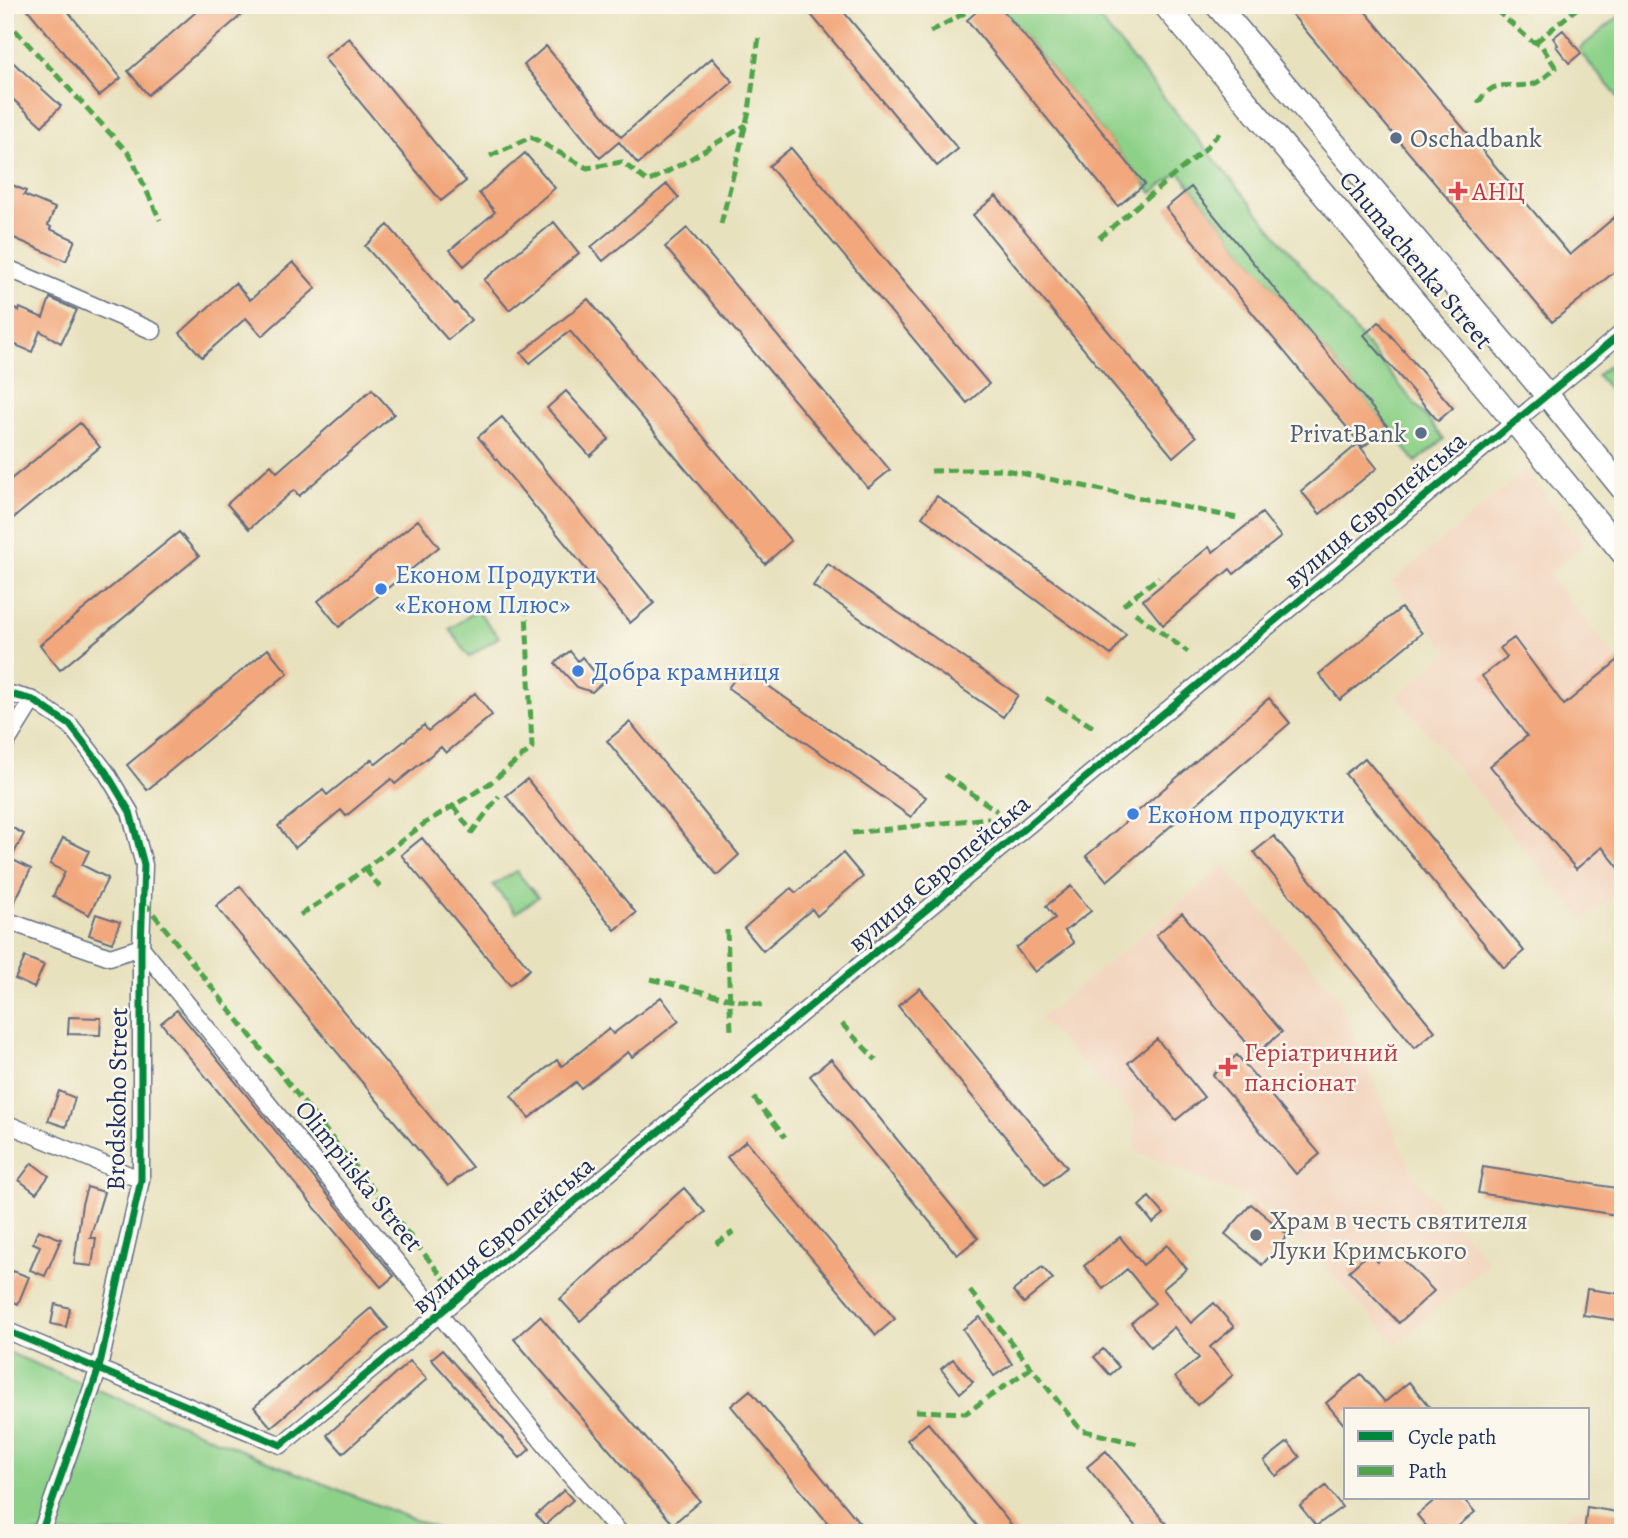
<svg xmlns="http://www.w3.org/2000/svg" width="1628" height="1538" font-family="Alegreya,serif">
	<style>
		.built { fill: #f2d4be }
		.green { fill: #8dd189; stroke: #548074; stroke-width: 2 }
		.building { fill: #f2a77b }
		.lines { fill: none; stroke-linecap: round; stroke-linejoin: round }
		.street-casing { stroke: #636d80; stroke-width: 19 }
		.secondary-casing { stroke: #636d80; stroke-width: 26 }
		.street { stroke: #fff; stroke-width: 16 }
		.secondary { stroke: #fff; stroke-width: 23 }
		.quiet { stroke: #4fa44a; stroke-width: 5; stroke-dasharray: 10 5; stroke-linecap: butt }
		.cycleway-casing { stroke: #fbf7ec; stroke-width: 11 }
		.cycleway { stroke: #00873e; stroke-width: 7 }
		.service-dot { fill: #5c6f8a; stroke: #fbf7ec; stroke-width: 2.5 }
		.health-dot { fill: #e0444e; stroke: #fbf7ec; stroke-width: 2.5 }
		.shop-dot { fill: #3f7fe0; stroke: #fbf7ec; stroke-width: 2.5 }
		.worship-dot { fill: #6b7280; stroke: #fbf7ec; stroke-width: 2.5 }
		.labels { text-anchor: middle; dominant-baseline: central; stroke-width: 5; stroke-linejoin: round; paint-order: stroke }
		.service-label { font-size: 26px; fill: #4e5e75; stroke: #fbf7ec; text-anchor: start }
		.health-label { font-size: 26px; fill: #be3a42; stroke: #fbf7ec; text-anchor: start }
		.street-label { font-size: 26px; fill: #1b2f5e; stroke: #fbf7ec }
		.shop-label { font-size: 26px; fill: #366cbe; stroke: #fbf7ec; text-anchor: start }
		.worship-label { font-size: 26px; fill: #5b616d; stroke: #fbf7ec; text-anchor: start }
	</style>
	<rect width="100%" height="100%" fill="#fbf7ec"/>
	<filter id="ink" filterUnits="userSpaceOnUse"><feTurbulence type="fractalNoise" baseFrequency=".0143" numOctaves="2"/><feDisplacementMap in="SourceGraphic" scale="14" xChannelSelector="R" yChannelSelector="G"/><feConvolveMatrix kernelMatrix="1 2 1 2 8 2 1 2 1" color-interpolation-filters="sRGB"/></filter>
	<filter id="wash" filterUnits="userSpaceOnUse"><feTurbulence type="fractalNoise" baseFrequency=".00686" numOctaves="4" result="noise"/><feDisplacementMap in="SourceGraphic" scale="28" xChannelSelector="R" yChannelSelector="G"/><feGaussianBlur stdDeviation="1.57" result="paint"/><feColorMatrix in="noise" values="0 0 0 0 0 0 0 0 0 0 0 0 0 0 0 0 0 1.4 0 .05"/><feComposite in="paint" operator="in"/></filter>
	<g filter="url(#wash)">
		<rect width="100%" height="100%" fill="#e8e1be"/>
		<!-- built -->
		<path class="built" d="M1525,471l59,73 -36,30 75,93v235l-7,-8 -32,26 -187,-224 53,-44 -58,-70z
			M1224,867l113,129 77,181 75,85 -92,82 -125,-135 -138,-59 1,-35 -95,-96z
			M1576,1508l47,9v16h-79z"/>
		<!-- green -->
		<path class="green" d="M999,5h89l356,434 -28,23 -237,-290 -27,21z
			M1623,13v90l-45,-53z
			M1623,354v52l-26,-31z
			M477,610l22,27 -30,20 -19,-28z
			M516,871l22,26 -22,16 -23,-28z
			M5,1351l289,121 154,61h-443z"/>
		<g id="blocks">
			<!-- building -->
			<path class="building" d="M24,5h39l58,73 -22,18z
				M204,5h33l7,8 -96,82 -20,-24z
				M803,5h35l120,144 -21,17z
				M984,5h15l146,179 -27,22 -151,-186z
				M1284,5h76l210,250 53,-45v55l-71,57z
				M1563,30l18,23 -12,10 -13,-17 2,-1 -5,-7z
				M349,38l117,143 -25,20 -117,-143z
				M546,46l75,91 91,-79 21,24 -95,82 -19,-22 -19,16 -76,-93z
				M5,55l56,51 -19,20 -37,-34z
				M791,148l198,236 -22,19 -198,-237z
				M525,153l30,35 -91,78 -14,-16 45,-38 -16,-19z
				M10,184l16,7 -2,4 31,13 -7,17 3,2 -1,2 25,11 -9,21 -61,-27v-38z
				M667,184l12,14 -76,63 -12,-14z
				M1191,187l197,240 -25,20 -197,-239z
				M996,196l200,241 -23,20 -200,-242z
				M554,222l25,31 -70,57 -25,-30z
				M388,225l67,79 1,-1 15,17 -23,20 -83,-94z
				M687,228l203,242 -22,18 -203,-241z
				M293,262l23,26 -54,48 -16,-18 -44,39 -22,-24 55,-50 15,17z
				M50,298l27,12 -16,33 -21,-12 -8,21 -26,-11 4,-10 -5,-2v-25l14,7 1,-3 23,10z
				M588,299l203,242 -26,23 -195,-233 -40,32 -9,-10z
				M1379,322l74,86 -15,13 -74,-86z
				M372,389l22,25 -95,82 -5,-6 -45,39 -22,-25 44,-39 6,7z
				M566,391l43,48 -19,17 -43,-48z
				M502,417l152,186 -24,20 -152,-186z
				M80,423l20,24 -95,78v-41z
				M1358,444l19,24 -57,46 -19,-23z
				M937,496l189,138 -15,21 -189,-138z
				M1262,513l19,24 -47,37 -4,-5 -67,56 -20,-25 66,-53 4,5z
				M418,520l21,27 -100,80 -21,-26z
				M179,532l20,24 -139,114 -20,-25z
				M828,564l190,131 -15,22 -190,-131z
				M1401,608l21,25 -82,67 -21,-26z
				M1514,638l50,67 59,-49v217l-21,-26 -26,22 -86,-103 37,-30 -45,-60 25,-19 -7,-9z
				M268,649l20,24 -141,117 -20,-25z
				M570,651l8,10 4,-4 21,25 -11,10 -15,-5 -22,-24z
				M743,668l183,129 -15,20 -183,-129z
				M475,693l17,22 -46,38 -5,-6 -46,37 -4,-5 -45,37 -5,-6 -46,38 -17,-22 45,-36 4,5 45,-36 4,5 48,-39 4,6z
				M1269,698l21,25 -183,158 -21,-25z
				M630,722l109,133 -22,20 -110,-134z
				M1365,758l159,193 -20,17 -159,-194z
				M527,779l109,134 -21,17 -109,-134z
				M5,824l19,10 -13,25 20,10 -21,42 -5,-1z
				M1274,836l161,195 -20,17 -161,-196z
				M63,838l26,13 -7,14 26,13 -19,37 -36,-19 12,-24 -15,-8z
				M422,838l108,131 -20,16 -109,-130z
				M843,853l20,24 -46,39 -5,-7 -49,42 -19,-23 47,-40 5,5z
				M240,886l232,281 -24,19 -232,-280z
				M1071,886l20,25 -26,20 9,12 -39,29 -19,-24 39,-30 -9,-12z
				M1182,913l100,119 -26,22 -100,-119z
				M96,914l24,8 -8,21 -23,-8z
				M25,957l19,8 -10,23 -19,-9z
				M920,988l147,179 -22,18 -147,-179z
				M661,997l18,24 -47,36 -4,-5 -47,36 -5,-6 -47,36 -18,-22 46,-36 5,6 47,-37 4,5z
				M177,1010l217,266 -13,11 -220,-264z
				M69,1017l32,1 -1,17 -32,-1z
				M1157,1039l47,58 -28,23 -48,-57z
				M1237,1055l83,99 -24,20 -83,-99z
				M831,1059l147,179 -21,17 -147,-179z
				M59,1091l16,7 -9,29 -18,-6z
				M746,1141l149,178 -19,16 -149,-178z
				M32,1163l17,13 -13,17 -17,-13z
				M1483,1167l140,22v27l-145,-23z
				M87,1187l17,5 -14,46h6l-4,28 -18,-2 8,-60z
				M684,1188l21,24 -125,109 -20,-22z
				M1149,1197l15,17 -11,9 -14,-17z
				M1251,1204l37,31 -26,30 -37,-31z
				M38,1230l23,9 -16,37 -15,-6 10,-24 -7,-3z
				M1120,1237l23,28 24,-20 20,24 -24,20 28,34 23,-20 20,24 -24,20 23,28 -36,30 -22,-28 24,-19 -25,-31 -23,20 -20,-24 24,-20 -28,-34 -24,20 -19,-23z
				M1392,1248l42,43 -35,32 -50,-52 20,-18 8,9z
				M1042,1267l11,12 -29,24 -11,-12z
				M13,1271l16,6 -11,27 -13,-6v-9z
				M1587,1289l36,5v27l-40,-6z
				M55,1304l15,4 -4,19 -15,-3z
				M371,1308l17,20 -117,99 -17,-20z
				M540,1316l160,185 -27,23 -159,-185z
				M980,1317l32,47 -18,12 -31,-47z
				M1103,1349l16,18 -9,8 -16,-18z
				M442,1350l88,99 -10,9 -89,-99z
				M953,1359l20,23 -13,11 -19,-24z
				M410,1361l17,18 -84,74 -16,-18z
				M1361,1374l24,28 24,-20 23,28h-86v17l-20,-24z
				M750,1390l118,143h-32l-105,-127z
				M928,1423l90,110h-35l-76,-93z
				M1288,1442l12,15 -24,19 -12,-15z
				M1106,1451l68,82h-33l-54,-66z
				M1326,1486l16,21 -26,19 -16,-20z
				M564,1490l9,10 -28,25 -9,-10z
				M1437,1498h26l12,14 -25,21h-18l-15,-18z
				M1587,1507l36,6v20h-39z"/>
		</g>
	</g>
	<g filter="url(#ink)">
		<use href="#blocks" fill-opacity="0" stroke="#636d80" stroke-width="2"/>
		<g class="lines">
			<defs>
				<path id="street" d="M5,267l148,64
					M5,694h5l23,6 37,25 36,47 24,40 14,53 -3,82v233l-42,188 -58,165
					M5,745l28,-45
					M5,920l105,37 31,-10
					M141,947l427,526 52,60
					M5,1123l136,57
					M5,1330l276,115 1342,-1113"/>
				<path id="secondary" d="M1165,5l329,392 129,156
					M1217,5l330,390 76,94"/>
			</defs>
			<!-- street casing -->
			<use href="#street" class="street-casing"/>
			<!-- secondary casing -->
			<use href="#secondary" class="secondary-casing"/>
			<!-- street -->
			<use href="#street" class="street"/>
			<!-- secondary -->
			<use href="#secondary" class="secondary"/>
			<!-- quiet -->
			<path class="quiet" d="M5,19l125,136 30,65
				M930,32l49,-27
				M1536,42l45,-37
				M1478,103c17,-27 30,-13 55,-19 8,-2 16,-11 23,-16l-15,-23 -11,-5 -40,-35
				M490,156l41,-19 56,31 35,-6 26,20 39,-21 59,-36
				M721,224l28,-113 10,-75
				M1099,238l106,-89 16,-18
				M931,471l70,-2 236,49
				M1123,605l36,-28
				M1135,613l53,39
				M1046,698l50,31
				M945,775l52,36
				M453,806l19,26 27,-36
				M852,833l137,-15
				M365,869l15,18
				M144,902l301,378
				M300,915l25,-16 100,-76 64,-39 43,-36 -6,-138
				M727,930l4,101
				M651,979l79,20 32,6
				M842,1024l34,36
				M754,1098l31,39
				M716,1244l17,-12
				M970,1291l111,139 57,14
				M916,1411l50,2 65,-45"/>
			<defs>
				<path id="cycleway" d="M5,694h5l23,6 37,25 36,47 24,40 14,53 -3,82v233l-42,188 -58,165
					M5,1330l276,115 1342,-1113"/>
			</defs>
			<!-- cycleway casing -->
			<use href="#cycleway" class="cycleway-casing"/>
			<!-- cycleway -->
			<use href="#cycleway" class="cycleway"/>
		</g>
	</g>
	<!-- markers -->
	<g class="service-dot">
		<circle cx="1396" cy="138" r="7"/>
		<circle cx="1421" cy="433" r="7"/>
	</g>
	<g class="health-dot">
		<path d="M1454.5 180.5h7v7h7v7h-7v7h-7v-7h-7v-7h7z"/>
		<path d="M1224.5 1056.5h7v7h7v7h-7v7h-7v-7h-7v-7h7z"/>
	</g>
	<g class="shop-dot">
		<circle cx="381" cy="589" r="7"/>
		<circle cx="578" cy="671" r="7"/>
		<circle cx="1133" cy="814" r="7"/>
	</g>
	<circle class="worship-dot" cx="1256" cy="1235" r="7"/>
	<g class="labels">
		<!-- service labels -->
		<g class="service-label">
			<text x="1410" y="138">Oschadbank</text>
			<text x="1407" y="433" text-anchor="end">PrivatBank</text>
		</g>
		<!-- health labels -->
		<g class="health-label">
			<text x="1472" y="191">АНЦ</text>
			<text x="1244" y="1052">Геріатричний<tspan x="1244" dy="30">пансіонат</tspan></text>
		</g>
		<!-- street labels -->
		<g class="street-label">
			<text transform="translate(1416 260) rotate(50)">Chumachenka Street</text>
			<text transform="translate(1375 510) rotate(-40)">вулиця Європейська</text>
			<text transform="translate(939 873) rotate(-40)">вулиця Європейська</text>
			<text transform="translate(117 1099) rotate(-89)">Brodskoho Street</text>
			<text transform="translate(359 1176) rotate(51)">Olimpiiska Street</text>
			<text transform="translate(503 1235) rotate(-40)">вулиця Європейська</text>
		</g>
		<!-- shop labels -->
		<g class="shop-label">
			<text x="395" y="574">Економ Продукти<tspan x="395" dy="30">«Економ Плюс»</tspan></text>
			<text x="592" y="671">Добра крамниця</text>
			<text x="1147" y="814">Економ продукти</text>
		</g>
		<!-- worship labels -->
		<g class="worship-label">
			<text x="1270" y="1220">Храм в честь святителя<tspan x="1270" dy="30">Луки Кримського</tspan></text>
		</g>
	</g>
	<!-- margin -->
	<rect width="1628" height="1538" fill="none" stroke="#fbf7ec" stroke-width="28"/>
	<!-- legend -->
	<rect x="1344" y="1408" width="245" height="91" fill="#fbf7ec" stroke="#a1a7b3" stroke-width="2"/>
	<rect x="1358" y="1431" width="35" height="10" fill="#00873e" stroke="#a1a7b3" stroke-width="2"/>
	<text x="1408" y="1444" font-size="21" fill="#1b2f5e">Cycle path</text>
	<rect x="1358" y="1466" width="35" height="10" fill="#4fa44a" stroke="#a1a7b3" stroke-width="2"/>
	<text x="1408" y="1478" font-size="21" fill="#1b2f5e">Path</text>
</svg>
